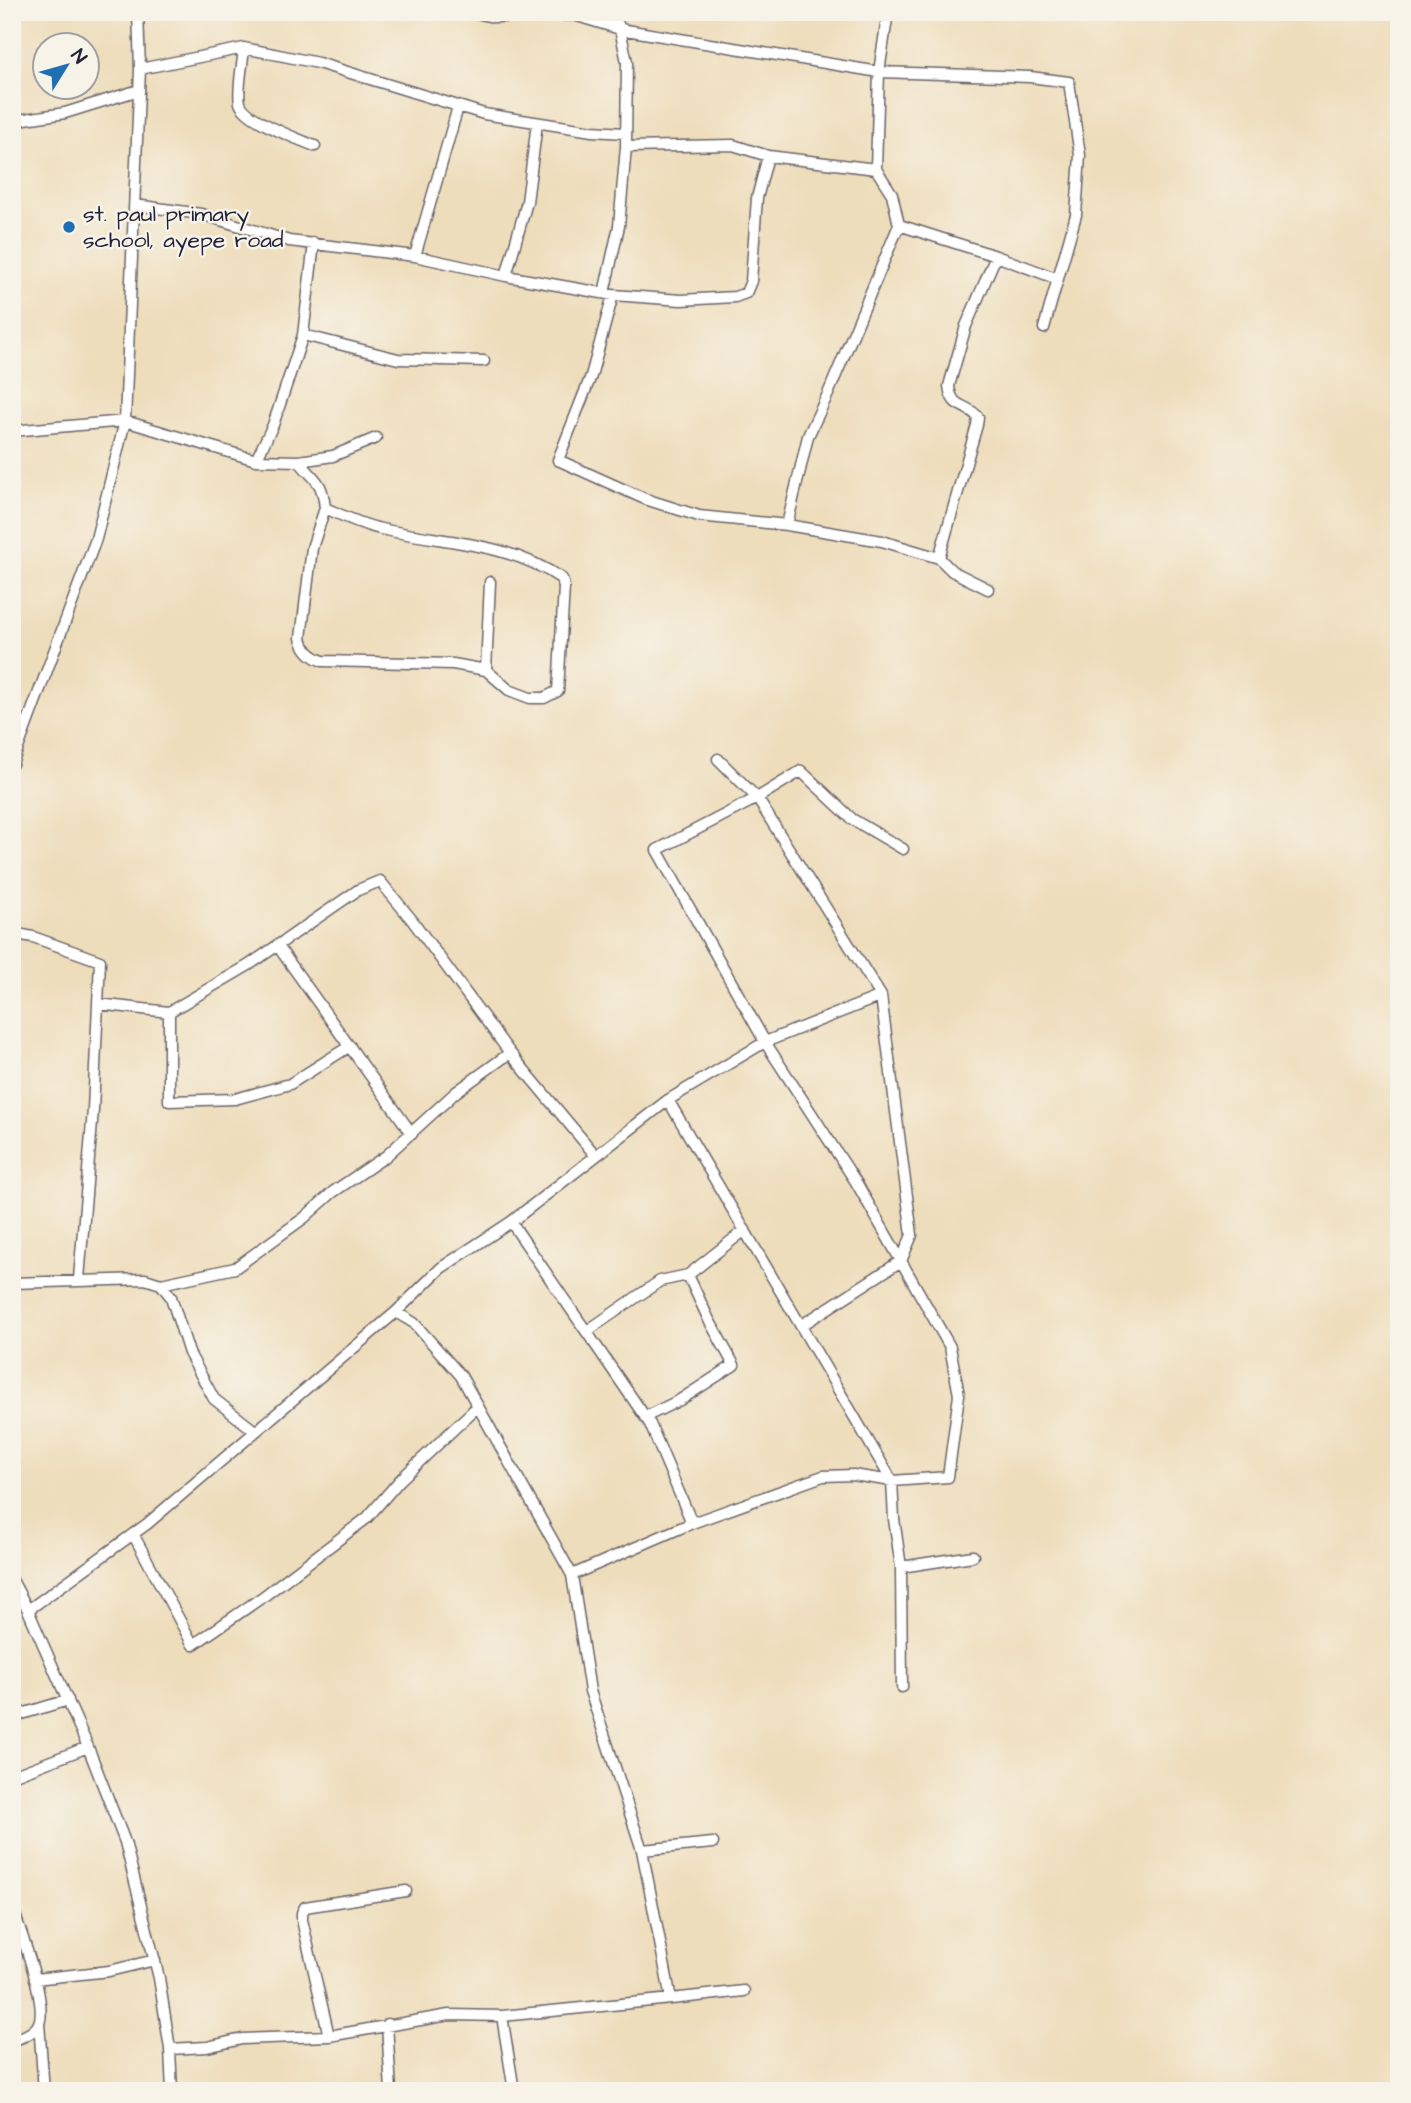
<svg xmlns="http://www.w3.org/2000/svg" width="1411" height="2103" font-family="'Architects Daughter',sans-serif">
	<style>
		.lines { fill: none; stroke-linecap: round; stroke-linejoin: round }
		.minor-casing { stroke: #696368; stroke-width: 13 }
		.minor { stroke: #fff; stroke-width: 10 }
		.poi-dot { fill: #1f6fb2; stroke: #f7f3e8; stroke-width: 2.5 }
		.labels { text-anchor: middle; dominant-baseline: central; stroke-width: 5; stroke-linejoin: round; paint-order: stroke }
		.poi-label { font-size: 23px; fill: #22223b; stroke: #f7f3e8; text-anchor: start }
	</style>
	<rect width="100%" height="100%" fill="#f7f3e8"/>
	<filter id="ink" filterUnits="userSpaceOnUse"><feTurbulence type="fractalNoise" baseFrequency=".0143" numOctaves="2"/><feDisplacementMap in="SourceGraphic" scale="14" xChannelSelector="R" yChannelSelector="G"/><feConvolveMatrix kernelMatrix="1 2 1 2 8 2 1 2 1" color-interpolation-filters="sRGB"/></filter>
	<filter id="wash" filterUnits="userSpaceOnUse"><feTurbulence type="fractalNoise" baseFrequency=".00686" numOctaves="4" result="noise"/><feDisplacementMap in="SourceGraphic" scale="28" xChannelSelector="R" yChannelSelector="G"/><feGaussianBlur stdDeviation="1.57" result="paint"/><feColorMatrix in="noise" values="0 0 0 0 0 0 0 0 0 0 0 0 0 0 0 0 0 1.4 0 .05"/><feComposite in="paint" operator="in"/></filter>
	<g filter="url(#wash)">
		<rect width="100%" height="100%" fill="#edb"/>
	</g>
	<g filter="url(#ink)">
		<g class="lines">
			<defs>
				<path id="minor" d="M472,12l21,5 81,-2 46,14 259,43 9,-60
					M244,48c-1,14 -7,42 -4,55 5,17 58,36 75,43
					M140,69l104,-21 74,15 166,51 108,17 33,2
					M12,121l53,-8 74,-23
					M626,147l107,-2 35,11 108,13
					M135,205l66,9 88,27 126,15 91,20 107,19 68,5 54,-3 11,-4 5,-12 6,-83 11,-42
					M899,225l97,31 62,23
					M415,256l43,-149
					M506,276l21,-74 10,-79
					M604,293l15,-67 7,-79 1,-85 -7,-33 -7,-17
					M613,295l-22,81 -33,84 87,39 54,17 88,9 95,16 57,17 38,-133 1,-8c-13,-15 -26,-7 -29,-31l17,-60 30,-70
					M303,335l95,24 86,2
					M12,431l113,-10 131,39 43,1 34,-5 43,-18
					M256,460l17,-35 30,-90 11,-92
					M299,461c17,21 23,19 26,47
					M325,508c18,8 37,17 56,21 63,14 125,12 181,50l2,8 -6,104 -14,7h-14l-21,-8 -23,-20 -33,-6 -130,-3c-12,-4 -19,-11 -22,-23l11,-90z
					M787,525l21,-89 20,-42 71,-169 -7,-31 -16,-25 3,-97 151,5 39,5 11,73 -4,60 -32,113
					M939,558l13,13 36,18
					M486,670l4,-88
					M718,759l39,39 124,198 31,239 -11,26 -99,64
					M12,764l84,-225 29,-118 15,-352 -2,-57
					M12,933l21,4 67,24 -2,43 71,8 80,-47 109,-75 22,-9 32,39 98,133
					M277,945l135,189
					M169,1012v89l66,-2 55,-15 60,-38
					M668,1100l97,-58 116,-46
					M511,1222l139,202 42,99
					M688,1275l57,-45
					M79,1279l14,-169 5,-106
					M12,1283l133,-4 16,5 10,13 18,56 25,46 41,32
					M161,1284l74,-16 69,-50 29,-26 53,-36 70,-64 54,-39 86,103
					M396,1312l45,-44 70,-46 157,-122 224,381 2,38 7,48 1,120
					M587,1331l73,-50 28,-6 21,45 25,45 -54,35 -35,17
					M133,1534l60,111 71,-49 103,-78 33,-38 78,-74
					M901,1567l72,-11
					M572,1575l120,-52 131,-47 30,-1 39,6 56,-4 11,-82 -9,-48 -94,-165 -91,-140 -108,-192 100,-52 44,-27 51,48 51,30
					M12,1580l16,30 60,137 37,95 34,136 11,71 2,42
					M28,1610l119,-86 249,-212 18,11 47,53 111,199 18,116 52,159 29,149 -169,17 -53,-1 -120,21 -87,3 -35,8 -37,2
					M12,1717l56,-17
					M12,1776l76,-29
					M642,1850l71,-7
					M12,1906c7,22 36,97 27,117 -4,10 -17,14 -27,18
					M35,1979l74,-8 46,-11
					M671,1999l73,-8
					M502,2016l12,75
					M39,2023l5,68
					M387,2024l4,67
					M329,2036l-27,-116v-7l3,-6 101,-16"/>
			</defs>
			<!-- minor casing -->
			<use href="#minor" class="minor-casing"/>
			<!-- minor -->
			<use href="#minor" class="minor"/>
		</g>
	</g>
	<!-- markers -->
	<circle class="poi-dot" cx="69" cy="227" r="7"/>
	<g class="labels">
		<!-- poi labels -->
		<g class="poi-label">
			<text x="83" y="214">st. paul primary<tspan x="83" dy="26">school, ayepe road</tspan></text>
		</g>
	</g>
	<!-- margin -->
	<rect width="1411" height="2103" fill="none" stroke="#f7f3e8" stroke-width="42"/>
	<!-- north arrow -->
	<g transform="translate(66 66) rotate(53)"><circle r="33" fill="#f7f3e8" stroke="#a29fa3" stroke-width="2"/>
	<path d="M0-5L12 26L0 18L-12 26Z" fill="#1f6fb2"/>
	<text y="-10" font-size="19" font-weight="bold" text-anchor="middle" fill="#22223b">N</text>
	</g>
</svg>
